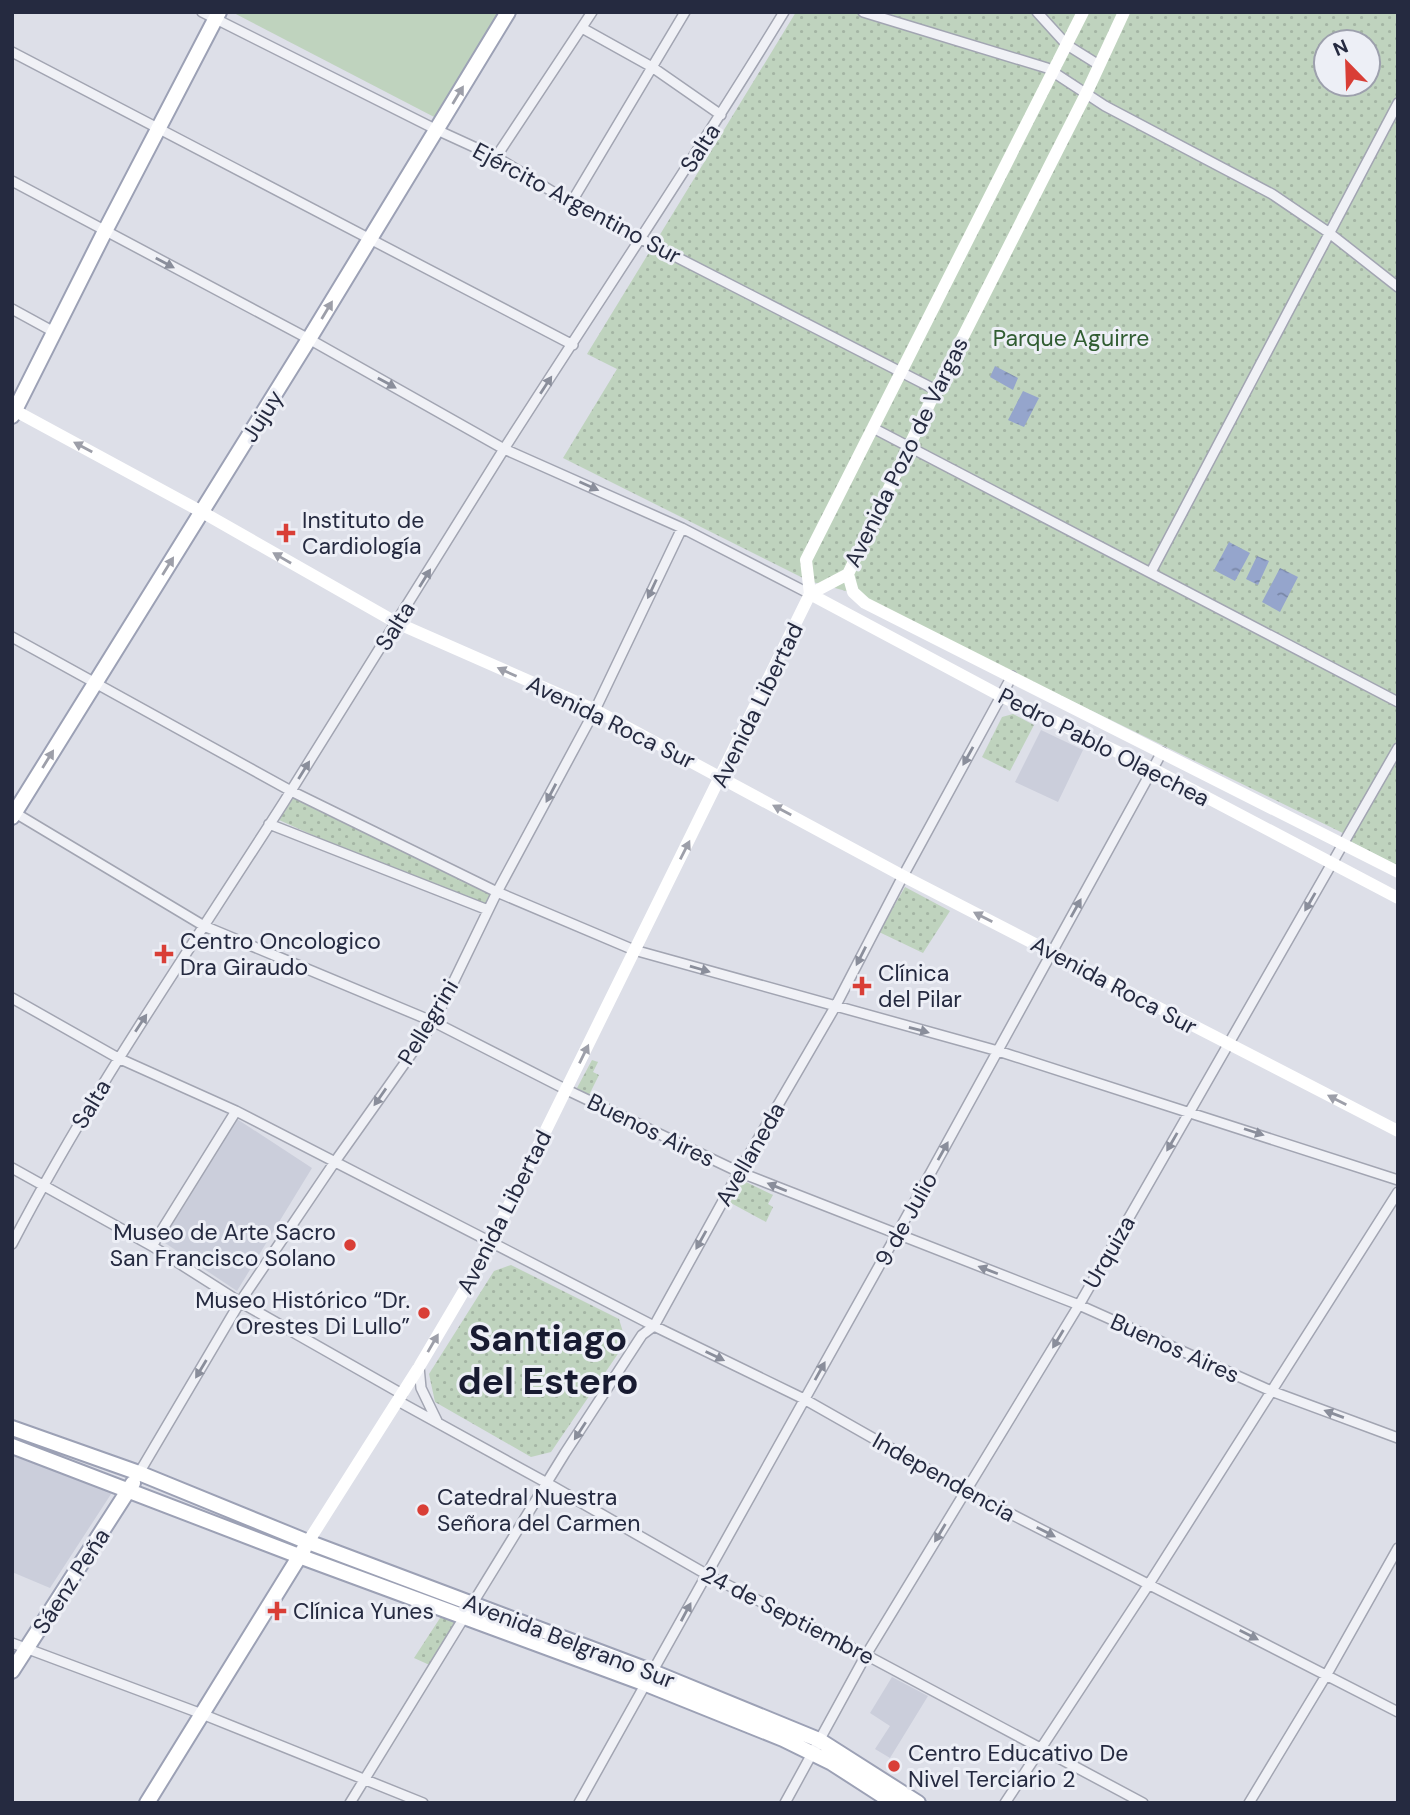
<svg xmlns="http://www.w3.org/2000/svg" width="1410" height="1815" font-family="'DM Sans',sans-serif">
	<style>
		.built { fill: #cbcedb }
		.grass { fill: #bfd3be }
		.park { fill: url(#park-dots); fill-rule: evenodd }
		.water { fill: url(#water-ripples) }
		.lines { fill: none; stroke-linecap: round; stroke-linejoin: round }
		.street-casing { stroke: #a2a5b2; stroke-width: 12 }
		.primary-casing { stroke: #9ca1b5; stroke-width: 18 }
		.street { stroke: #f0f1f6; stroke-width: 9 }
		.secondary { stroke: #fff; stroke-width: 12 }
		.primary { stroke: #fff; stroke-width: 14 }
		.oneway { fill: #9d9fa9 }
		.oneway2 { fill: #8a8e9b }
		.poi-dot { fill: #d93e36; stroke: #edeff6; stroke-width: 2.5 }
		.labels { text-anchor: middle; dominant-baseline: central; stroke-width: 6; stroke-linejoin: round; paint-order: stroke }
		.street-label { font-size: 23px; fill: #252a40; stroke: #edeff6 }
		.park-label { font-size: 23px; fill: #315d32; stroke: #edeff6 }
		.poi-label { font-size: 23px; fill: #252a40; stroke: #edeff6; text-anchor: start }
		.town-label { font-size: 37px; font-weight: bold; fill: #181b31; stroke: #edeff6 }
	</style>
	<defs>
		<pattern id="park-dots" width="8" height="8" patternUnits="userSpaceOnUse" patternTransform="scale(1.75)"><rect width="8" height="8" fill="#bfd3be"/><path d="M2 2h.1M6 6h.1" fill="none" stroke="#a4b5a4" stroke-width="1.8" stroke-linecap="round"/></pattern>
		<pattern id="water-ripples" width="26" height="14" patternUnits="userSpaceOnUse" patternTransform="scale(1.75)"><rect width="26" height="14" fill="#95a5cc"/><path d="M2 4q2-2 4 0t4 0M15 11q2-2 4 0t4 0" fill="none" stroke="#7987a7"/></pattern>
	</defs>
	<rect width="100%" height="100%" fill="#dddfe8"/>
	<!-- built -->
	<path class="built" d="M1041,730l42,20 -25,52 -43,-20z
		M237,1119l75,49 -75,123 -75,-50z
		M12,1452l101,39 -63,97 -38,-16z
		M892,1677l36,19 -38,62 -15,-9 15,-23 -20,-13z"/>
	<!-- grass -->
	<path class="grass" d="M232,12h268l-62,107z"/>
	<!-- park -->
	<path class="park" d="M796,12h602v854l-48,-25 1,-4 -505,-246 -37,-10 -246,-123 54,-89 -30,-15zM1326,42h42v42h-42z
		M1013,714l21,11 -24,46 -28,-14 20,-40z
		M298,791l197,103 -11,18 -205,-92z
		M905,887l45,24 -27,42 -44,-21z
		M592,1060l6,2 -5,10 6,3 -10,20 -12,-7z
		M742,1180l31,15 -5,9 5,3 -7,15 -37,-20z
		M511,1265l108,54 7,23 -75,110 -20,5 -96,-55 -6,-28 65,-103z
		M442,1615l19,7 -27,45 -20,-9z"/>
	<!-- water -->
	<path class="water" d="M995,366l23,12 -5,12 -23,-13z
		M1023,391l16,7 -15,29 -16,-7z
		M1229,542l21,11 -15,28 -21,-11z
		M1257,556l12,5 -11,24 -12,-6z
		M1280,568l18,9 -18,35 -18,-10z"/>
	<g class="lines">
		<defs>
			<path id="street" d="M202,12l235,118 59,27 75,46 365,187
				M863,12l184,56 58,38 167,88 56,38 70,55
				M1037,12l30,33 32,20
				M582,28l70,39 69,48
				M12,52l561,293
				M496,157l96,-145
				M12,181l297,158 195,110 178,79 128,66
				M571,203l114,-191
				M12,309l42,23
				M873,428l525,274
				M1151,572l247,-469
				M12,637l279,154 206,101 137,58 364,101 400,129
				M12,811l192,115 230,96 133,68 172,82 340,133 192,86 127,47
				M269,824l219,86
				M12,998l106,60 118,53 418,215 150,73 162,92 432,221
				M12,1168l140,78 88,56 162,92
				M12,1244c80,-154 179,-296 272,-442 74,-117 146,-236 220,-353 93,-146 190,-289 280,-437
				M152,1246l84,-135
				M419,1367l2,21 16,33
				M398,1401l149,82 159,91 160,81 277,148
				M139,1473l101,-171 94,-139 100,-141 63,-130 98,-182 87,-182
				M12,1643l190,71 221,89
				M350,1803l215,-350 77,-118 12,-9 85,-154 96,-165 68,-131 109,-200
				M579,1803l318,-569 265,-482
				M785,1803l81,-148 213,-350 319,-557
				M1005,1803l144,-219 249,-392
				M1249,1803l78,-129 71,-126"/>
			<path id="primary" d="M12,416l93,-185 114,-219
				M12,817l297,-478 199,-327
				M12,1428l127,45 169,69 345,130 166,68 99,63
				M12,1446l287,110 347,128 137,55 49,24 62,40
				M12,1671l121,-188
				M147,1803l157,-254"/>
		</defs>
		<!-- street casing -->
		<use href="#street" class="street-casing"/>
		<!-- primary casing -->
		<use href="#primary" class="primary-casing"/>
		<!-- street -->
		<use href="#street" class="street"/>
		<!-- secondary -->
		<path class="secondary" d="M12,409l190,103 195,111 198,87 308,166 495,255
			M848,574l5,18 12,11 533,269
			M810,594l38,-20 88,-184 150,-296 38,-82
			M810,594l191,102 152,73 245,129
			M810,594l-4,-34 277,-548
			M308,1542l111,-175 62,-105 329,-668"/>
		<!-- primary -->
		<use href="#primary" class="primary"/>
	</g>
	<!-- one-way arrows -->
	<defs><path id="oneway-solid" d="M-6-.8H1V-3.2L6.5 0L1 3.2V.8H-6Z" transform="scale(1.75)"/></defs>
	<g class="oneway">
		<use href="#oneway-solid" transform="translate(458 95) rotate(-59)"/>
		<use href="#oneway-solid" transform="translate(327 310) rotate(-59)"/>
		<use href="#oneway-solid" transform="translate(83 447) rotate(-152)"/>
		<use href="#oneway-solid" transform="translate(282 558) rotate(-150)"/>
		<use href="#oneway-solid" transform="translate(168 566) rotate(-58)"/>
		<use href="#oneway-solid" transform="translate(507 672) rotate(-156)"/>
		<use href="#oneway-solid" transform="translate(48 759) rotate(-58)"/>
		<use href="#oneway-solid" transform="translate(782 810) rotate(-152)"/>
		<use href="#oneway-solid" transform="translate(685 850) rotate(-63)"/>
		<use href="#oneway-solid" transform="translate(983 917) rotate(-153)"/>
		<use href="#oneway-solid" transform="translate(584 1054) rotate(-64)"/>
		<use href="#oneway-solid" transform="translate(1337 1100) rotate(-153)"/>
		<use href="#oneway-solid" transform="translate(433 1343) rotate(-60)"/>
	</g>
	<g class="oneway2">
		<use href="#oneway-solid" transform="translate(165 263) rotate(28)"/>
		<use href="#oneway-solid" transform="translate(387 383) rotate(29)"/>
		<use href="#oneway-solid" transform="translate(546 385) rotate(-57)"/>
		<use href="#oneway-solid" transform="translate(589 486) rotate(24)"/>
		<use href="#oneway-solid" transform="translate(425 578) rotate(-58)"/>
		<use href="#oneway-solid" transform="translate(652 589) rotate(115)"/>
		<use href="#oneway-solid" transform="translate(968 756) rotate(119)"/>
		<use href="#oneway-solid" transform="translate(304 770) rotate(-58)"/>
		<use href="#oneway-solid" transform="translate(551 793) rotate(118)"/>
		<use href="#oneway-solid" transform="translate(1310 902) rotate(120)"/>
		<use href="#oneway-solid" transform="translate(1076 908) rotate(-61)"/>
		<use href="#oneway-solid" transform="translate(861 956) rotate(117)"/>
		<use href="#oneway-solid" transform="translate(700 969) rotate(16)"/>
		<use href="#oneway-solid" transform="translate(141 1023) rotate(-57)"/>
		<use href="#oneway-solid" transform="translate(919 1030) rotate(15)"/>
		<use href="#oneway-solid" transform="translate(380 1097) rotate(125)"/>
		<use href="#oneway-solid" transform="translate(1254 1132) rotate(18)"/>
		<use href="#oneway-solid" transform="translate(1172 1142) rotate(120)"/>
		<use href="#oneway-solid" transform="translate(943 1151) rotate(-61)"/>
		<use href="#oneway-solid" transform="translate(777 1187) rotate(-158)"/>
		<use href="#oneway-solid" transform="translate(701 1240) rotate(119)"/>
		<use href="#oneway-solid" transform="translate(988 1270) rotate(-159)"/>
		<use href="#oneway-solid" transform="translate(1058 1339) rotate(121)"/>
		<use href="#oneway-solid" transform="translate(715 1356) rotate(26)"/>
		<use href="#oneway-solid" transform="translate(201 1369) rotate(121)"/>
		<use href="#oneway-solid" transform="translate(820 1371) rotate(-61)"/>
		<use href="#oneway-solid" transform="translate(1334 1414) rotate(-160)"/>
		<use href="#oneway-solid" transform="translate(580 1431) rotate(123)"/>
		<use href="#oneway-solid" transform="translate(1046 1532) rotate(27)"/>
		<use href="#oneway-solid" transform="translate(940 1533) rotate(121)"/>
		<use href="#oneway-solid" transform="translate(686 1612) rotate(-62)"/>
		<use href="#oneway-solid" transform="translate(1249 1635) rotate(27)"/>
	</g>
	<!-- markers -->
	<g class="poi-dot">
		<path d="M282.5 522.5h7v7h7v7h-7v7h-7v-7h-7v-7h7z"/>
		<path d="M160.5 943.5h7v7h7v7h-7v7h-7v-7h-7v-7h7z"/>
		<path d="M858.5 975.5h7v7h7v7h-7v7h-7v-7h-7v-7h7z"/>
		<circle cx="350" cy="1245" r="7"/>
		<circle cx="424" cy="1313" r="7"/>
		<circle cx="423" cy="1510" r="7"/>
		<path d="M273.5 1600.5h7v7h7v7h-7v7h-7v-7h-7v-7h7z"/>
		<circle cx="894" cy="1766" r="7"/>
	</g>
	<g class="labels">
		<!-- street labels -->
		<g class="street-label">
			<text transform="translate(700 148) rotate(-57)">Salta</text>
			<text transform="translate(577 203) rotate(28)">Ejército Argentino Sur</text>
			<text transform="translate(262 416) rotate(-58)">Jujuy</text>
			<text transform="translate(906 452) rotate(-64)">Avenida Pozo de Vargas</text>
			<text transform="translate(395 626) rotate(-58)">Salta</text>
			<text transform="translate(757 705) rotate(-64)">Avenida Libertad</text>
			<text transform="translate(611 722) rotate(26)">Avenida Roca Sur</text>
			<text transform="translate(1104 747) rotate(27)">Pedro Pablo Olaechea</text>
			<text transform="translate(1114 985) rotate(28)">Avenida Roca Sur</text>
			<text transform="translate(428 1022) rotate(-59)">Pellegrini</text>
			<text transform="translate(91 1104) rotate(-59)">Salta</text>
			<text transform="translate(651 1130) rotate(26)">Buenos Aires</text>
			<text transform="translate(750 1154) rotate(-60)">Avellaneda</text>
			<text transform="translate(504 1212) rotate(-63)">Avenida Libertad</text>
			<text transform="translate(906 1219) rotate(-61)">9 de Julio</text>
			<text transform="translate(1109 1252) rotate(-60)">Urquiza</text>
			<text transform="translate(1175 1348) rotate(24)">Buenos Aires</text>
			<text transform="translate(944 1477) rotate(29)">Independencia</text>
			<text transform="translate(71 1581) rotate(-57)">Sáenz Peña</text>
			<text transform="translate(788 1615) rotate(27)">24 de Septiembre</text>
			<text transform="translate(569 1641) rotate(21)">Avenida Belgrano Sur</text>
		</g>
		<!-- park labels -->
		<g class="park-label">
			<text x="1071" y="338">Parque Aguirre</text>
		</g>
		<!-- poi labels -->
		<g class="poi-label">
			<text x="302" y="520">Instituto de<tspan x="302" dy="26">Cardiología</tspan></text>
			<text x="180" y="941">Centro Oncologico<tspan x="180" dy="26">Dra Giraudo</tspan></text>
			<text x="878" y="973">Clínica<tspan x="878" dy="26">del Pilar</tspan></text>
			<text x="336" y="1232" text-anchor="end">Museo de Arte Sacro<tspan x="336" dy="26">San Francisco Solano</tspan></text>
			<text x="410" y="1300" text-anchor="end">Museo Histórico “Dr.<tspan x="410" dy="26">Orestes Di Lullo”</tspan></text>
			<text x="437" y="1497">Catedral Nuestra<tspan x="437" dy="26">Señora del Carmen</tspan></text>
			<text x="293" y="1611">Clínica Yunes</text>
			<text x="908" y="1753">Centro Educativo De<tspan x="908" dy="26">Nivel Terciario 2</tspan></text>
		</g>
		<!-- town labels -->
		<g class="town-label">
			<text x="548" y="1338">Santiago<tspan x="548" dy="43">del Estero</tspan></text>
		</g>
	</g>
	<!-- border -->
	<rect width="1410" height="1815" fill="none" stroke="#252a40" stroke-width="28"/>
	<!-- north arrow -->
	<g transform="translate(1347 63) rotate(337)"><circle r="33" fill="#edeff6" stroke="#9da0ad" stroke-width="2"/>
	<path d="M0-5L12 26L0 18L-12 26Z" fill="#d93e36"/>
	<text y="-10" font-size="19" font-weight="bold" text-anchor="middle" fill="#252a40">N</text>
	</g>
</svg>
